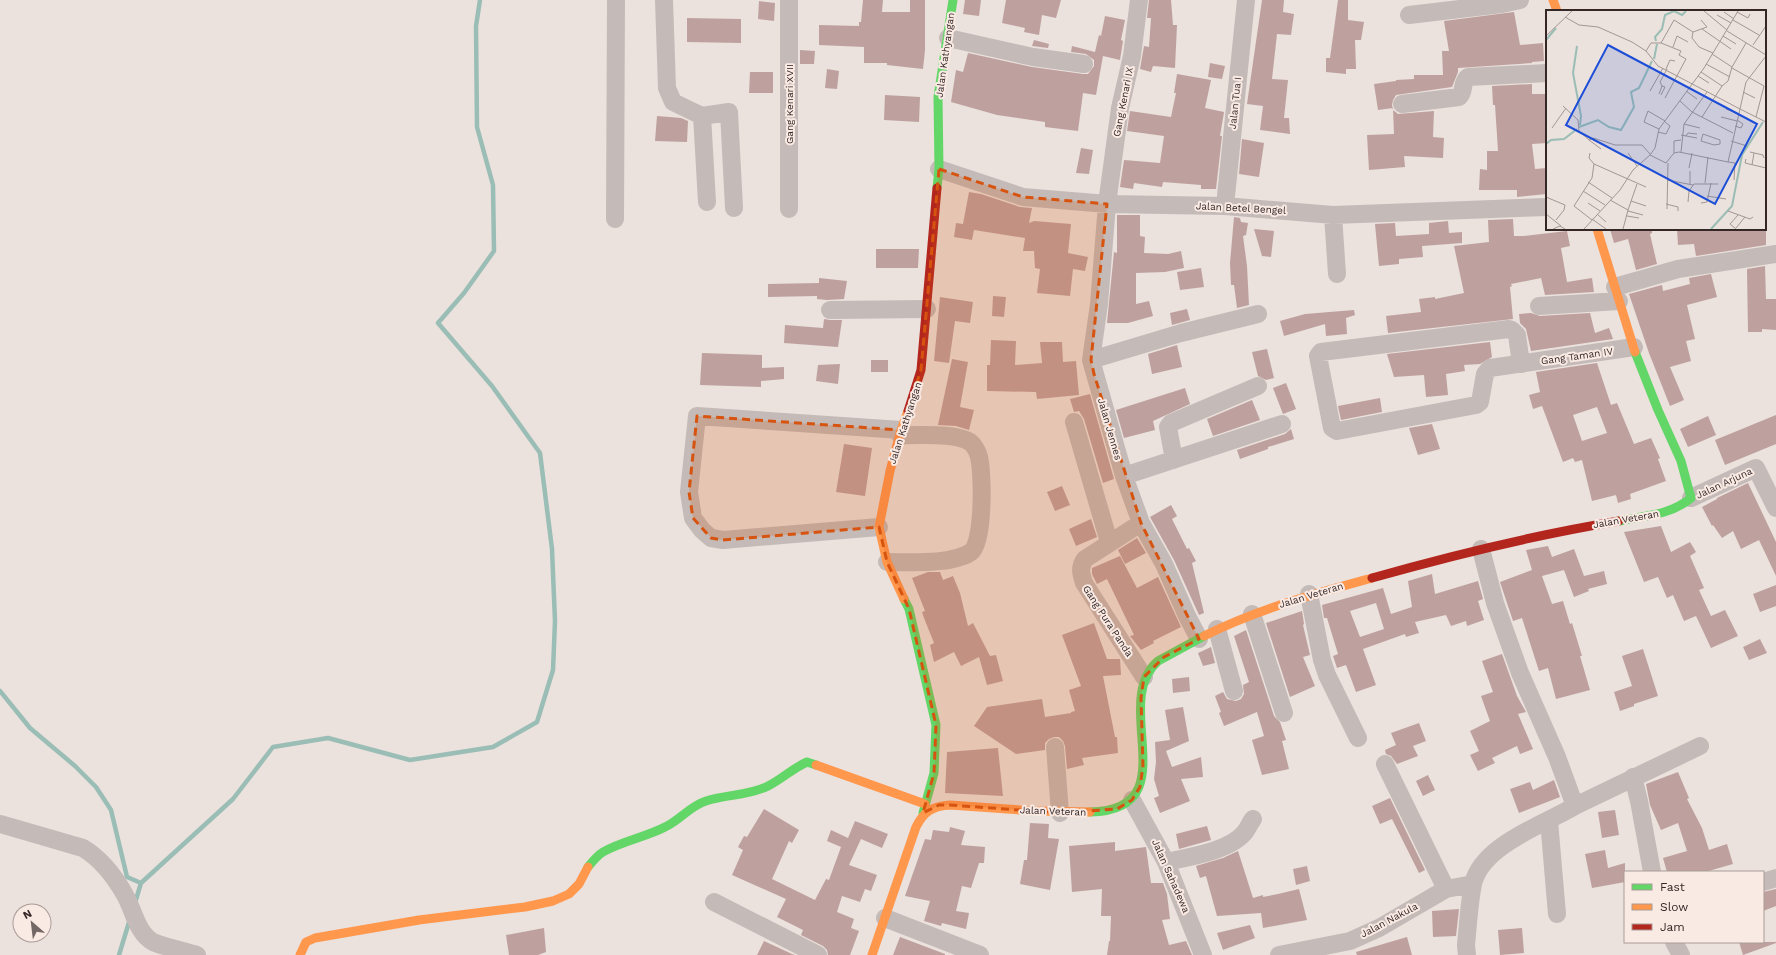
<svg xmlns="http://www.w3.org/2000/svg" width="1776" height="955" font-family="'Work Sans',sans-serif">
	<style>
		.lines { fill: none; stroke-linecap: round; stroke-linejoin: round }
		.stream { stroke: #9abdb5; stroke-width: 4.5 }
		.building { fill: #bea19f; fill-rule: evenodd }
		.street { stroke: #c4bab7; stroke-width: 18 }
		.fast { stroke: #63d668; stroke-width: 9 }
		.slow { stroke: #ff974d; stroke-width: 9 }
		.jam { stroke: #b3261e; stroke-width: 9 }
		.marked { fill: #d6540f; fill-opacity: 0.2; stroke: #d6540f; stroke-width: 3; stroke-dasharray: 8 5; stroke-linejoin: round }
		.labels { text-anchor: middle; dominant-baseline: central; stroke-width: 4; stroke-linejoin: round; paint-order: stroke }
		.street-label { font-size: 10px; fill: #342726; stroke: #f9eae4 }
		.inset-river { fill: none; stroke: #9abdb5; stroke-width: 2 }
		.inset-road { fill: none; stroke: #a29794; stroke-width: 1 }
		.view { fill: #1d4ed8; fill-opacity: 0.15; stroke: #1d4ed8; stroke-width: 2 }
		.inset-edge { fill: none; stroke: #342726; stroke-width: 2 }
	</style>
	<rect width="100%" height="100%" fill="#ebe1dd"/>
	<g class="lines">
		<!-- stream -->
		<path class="stream" d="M0,691l30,37 45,38 21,21 15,23 16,67 14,6
			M135,903l6,-20 92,-84 40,-52 55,-9 82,22 83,-13 44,-25 16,-52 2,-49 -3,-72 -12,-96 -48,-67 -54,-63 26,-30 30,-42 -1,-66 -16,-58 -1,-101 4,-26
			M119,955l11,-36"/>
	</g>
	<!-- building -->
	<path class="building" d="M863,0h20l-1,12h28v-12h15v50l-2,19 -36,-4v-2h-23v-16l-45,-2v-20l40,1v-4h2z
		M965,0h16l-2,16 -16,-2z
		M1006,0h55l-5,18 -14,-3 -3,20 -15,-3 1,-4 -23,-5z
		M1149,0h22l2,25h4l-2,43 -22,-2 -2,6 -11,-3 4,-23 5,1 2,-29h-4z
		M1262,0h22l-1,12 11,2 -3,21 -14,-1 -5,45 16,1 -4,38h5l1,16 -30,-4 3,-24 -16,-2z
		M1338,0h10v20l16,2 -3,18h-6l1,29h-10v5l-20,-2v-14h4z
		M759,1l16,2 -1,18 -16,-2z
		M1514,12l6,33 23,-2 1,18 -12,1v1l-74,5v4l-6,15 -56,8 -3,5 -1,5 1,5 5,4 36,-3 -1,26 11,1 -1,20 -39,-2 1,11 -36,3 -2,-35 27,-1 -1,-26 -15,2 -4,-26 22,-3v-1l18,-1v-4h29l-1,-24h7l-5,-30z
		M1105,16l20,4 -4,20 2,1 -3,19 -17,-4 -7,39 -13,-2 -5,38 -33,-4v-5l-48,-7 -46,-13 5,-32 7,2 5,-19 64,14 51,7h5l6,-8v-6l-8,-6 -15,-2 1,-6 23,6 4,-17 2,1z
		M687,18l54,1v24l-54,-1z
		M1034,40l15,4 -1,4 -16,-2z
		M800,50l15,1 -1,13h-14z
		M1210,63l15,3 -3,13 -14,-2z
		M827,69l12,2 -2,18 -12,-1z
		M750,72h23v21h-24z
		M1177,74l34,6 -6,28 19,4 -4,24h2l-6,53h-15v-4l-38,-3 -1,5 -28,-4 -1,6 -13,-2 4,-27 36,3 4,-27 -37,-5 3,-20 41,6 5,-24h-2z
		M1532,84v10h15v49l-15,1 3,25 12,-1v26l-30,3v-7h-38l1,-21 7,1v-19h11l-3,-46h-2l-1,-19z
		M885,95l35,2 -1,25 -35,-2z
		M657,116l24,2 7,3 -1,21 -32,-1z
		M1242,139l22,4 -5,34 -20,-3z
		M1081,148l12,2 -4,24 -13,-1z
		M969,192l12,2 39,13 12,1 -3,15 5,-2 37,3 -3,29 20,4 -3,14 -12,-2 -3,27 -33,-3 3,-24 -5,-1 -1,-17h-11l2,-13 -51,-8 -2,10 -18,-3 2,-14 7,1z
		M1117,215h23v21l5,1 -1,16 24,1 13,-3 3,17 -19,4 -29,1v31l13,-3 4,15 -25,7h-21l7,-71 3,1z
		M1234,217l6,1 1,4 7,1 -2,12 -3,1 4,30 2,39 -12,3 -3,-23h-3l-1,-22z
		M1513,219l1,17h10l43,-5 3,15 -9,2 6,34 25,-4 2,14 -49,3 -4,-17 -30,6 1,2 -2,1 3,32 -125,14 -2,-17 35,-4 -2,-13 16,-2v2l29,-6 -10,-47 35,-4 -1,-22z
		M1448,221l1,12 13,-1v11l-40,3 1,11 -24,2v5l-20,2 -4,-42 20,-1 1,13 33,-2v-11z
		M1254,229l20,2 -3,26 -9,-1z
		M1610,229h42v4l-2,1 7,30 -21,6 -8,-31 -14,4z
		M1677,229h89v16l-70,11 -2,-12 -16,1z
		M876,249h43l-1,19h-42z
		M1765,266l1,33h10v31l-14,-1v3h-14l-1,-63z
		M1201,268l3,19 -24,3 -3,-18z
		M1711,274l6,23 -30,8 8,34 -9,2 5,20 -21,6 14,33 -14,6 -21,-53 -20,-59 33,-9 1,6 27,-7 -1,-6z
		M819,278l28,3 -3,18 -17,1 -10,-1v-3l-49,1v-13l51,-1z
		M993,296l13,1 -2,20 -12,-1z
		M940,297l33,5 -3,21 -15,-2 -6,42 -15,-2z
		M1187,309l3,11 -18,5 -2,-12z
		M1354,310l1,5 -9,3 1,16 -21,2 -1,-12 -41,12 -4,-15 25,-7z
		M1531,313l9,3 50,-3 5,20 14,-5 4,11 -82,12 -5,-22 -6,-6 -1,-9z
		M824,319l6,1h12l-4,27 -54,-4 1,-18 38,3z
		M991,340l25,1 -1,24 27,-2 -2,-21h22l1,20 13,-1 3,34 -42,4 -1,-7 -49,-1v-26h3z
		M1490,342l2,15 -12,7 -16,1 1,6 -19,3 2,21 -22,2 -2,-22 -30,2 -7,-23z
		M1177,345l5,22 -30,7 -4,-20z
		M1267,349l7,29 -8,2 -8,-4 -6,-24z
		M702,353l60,2v13l22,-1v12l-23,2v6l-61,-2z
		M952,359l16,3 -8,45 14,3 -5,20 -13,-4 -18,-1z
		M871,360h17v12h-17z
		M1597,363l14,42 6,-2 17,41 17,-6 9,20 -2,1 8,22 -36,13 1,5 -13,4 -2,-8 -24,6 -10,-41 -7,2 -2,-4 -10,4 -21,-56 -9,3 -4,-14 11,-3 -4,-20zM1597,407l10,26 -25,8 -9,-26z
		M840,364l-2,20 -22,-3 2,-16z
		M1286,383l10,26 -13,5 -10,-26z
		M1185,388l5,16 -37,17 2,9 -31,8 -8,-28z
		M1090,394l24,85 -11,4 -19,-64 -5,-8 -5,1 -4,-13z
		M1380,398l2,14 -41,8 -3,-14z
		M1252,400l8,20 -47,16 -6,-17z
		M1776,415v29l-51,21 -10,-25z
		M1708,416l8,19 -28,12 -8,-18z
		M1432,424l8,25 -22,6 -9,-27z
		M1291,429l3,10 -26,8v2l-28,10 -3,-9 48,-16z
		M844,444l28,4 -7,48 -29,-4z
		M1748,483l28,59v34l-17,-36 -18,9 -8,-18 -11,7 -9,-13 -1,1 -10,-19 15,-8v-1z
		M1062,486l8,19 -15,6 -8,-19z
		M1171,505l6,11 -5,3 15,30 2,-1 7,13 -4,2 12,50 -5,2 -25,-55 -24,-43z
		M1091,519l6,18 -21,9 -7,-17z
		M1661,526l10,26 19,-10 6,10 -6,4 14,32 -5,2 12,26 14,-6 13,26 -27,12 -15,-32 -12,5 -11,-26 -6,3 -9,-21 -14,5 -20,-50z
		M1137,538l9,15 -21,11 -7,-14z
		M1548,546l4,11 22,-8 10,27 20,-5 3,13 -19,5 1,2 -15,6 -10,-27 -22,6 10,28 11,-3 7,23 2,-1 10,33h-2l10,34 -34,9 -8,-31 -9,3 -17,-53 -9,3 -13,-39 32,-12 -6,-20z
		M1120,556l17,32 21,-11 23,50 -28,14 1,2 -13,7 -11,-14 4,-1 -27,-56 -10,5 -5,-10v-6z
		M928,572h12l3,8 10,-4 7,17 8,33 5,-3 17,33 6,-1 7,26 -16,4 -8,-28 -18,9 -7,-14 -20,10 -4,-17 4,-2 -10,-25 -2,-6 3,-1 -13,-33z
		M1432,574l3,20 43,-13 5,18 -5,2 6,19 -17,6 -1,-5 -15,5 -5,-11 -31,7 4,11 -13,4 -1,-3 -42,15 13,36 -20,7 -10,-27 -9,3 -4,-12 5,-2 -11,-36h-3l-2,-13 61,-17 8,26 21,-7 -4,-26zM1376,603l8,26 -24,8 -10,-26z
		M1776,585v21l-16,6 -7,-18z
		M1302,611l2,13 -1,1 7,30 -7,2 12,29 -25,11 -24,-74z
		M1094,623l13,36h13l1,16 -18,1 12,61h2l1,16 -36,5 2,7 -17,4 -2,-23 -2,-5 -4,-4h-5l-5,2 -4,4v7l-29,4 -42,-28 13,-19 55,-8 3,18 26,-4v-1l4,-1 -6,-21 12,-4 -19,-51z
		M1246,630l28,86 6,6 6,18 -4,1 7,28 -27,6 -10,-35 12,-4 -7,-24 -33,14 -5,-13 2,-1 -6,-16 8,-4 4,7 9,2 5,-2 3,-5 -1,-9 6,-3 -15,-46z
		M1760,639l7,14 -18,7 -6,-13z
		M1211,647l4,16 -12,3 -5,-13z
		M1643,649l15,47 -24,8v2l-14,5 -6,-19 18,-6 -10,-30z
		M1502,654l15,42 9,16 -8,2 15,35 -13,5 -3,-8 -25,12 3,5 -17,8 -8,-16 9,-4 -9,-20 20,-10 -9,-25 12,-4 -11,-31z
		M1189,677l1,14 -17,2 -1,-14z
		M1183,707l6,34 -23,10 6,16 29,-10 2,20 -22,2 9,22 -30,12 -6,-15 5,-2 -5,-17 2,-17 -1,-20 15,-2 -5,-30z
		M1419,723l7,18 -13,5 5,10 -21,8 -6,-8 -5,-2 -1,-4 11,-5 -5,-12z
		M998,748l5,48 -58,-3 2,-41z
		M1678,772l11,26 -2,1 15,29 7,22 18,-6 6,20 -28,8h-38l-4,-14 24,-7 -9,-28 -17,7 -11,-25 -4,-21z
		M1428,775l7,15 -12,6 -7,-15z
		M1554,780l6,17 -41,16 -9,-24 20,-7 3,8z
		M1390,798l35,72 -6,3 -27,-54 -12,5 -8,-18z
		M764,809l35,21 -7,13 -3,-2 -17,38 43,21 11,-21 3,1 12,-33 -14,-6 4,-11 17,8 7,-17 33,13 -6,14 -21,-9 -12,26 28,10 -6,16 -6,-2 -5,13 -18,-6 -5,16 17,7 -3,9 8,3 -9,24h-22l-1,-5 -4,-4 -22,-11 2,-5 -26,-13 9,-18 -54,-24 11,-25 -5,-3 6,-11 3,1z
		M1615,810l4,25 -17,3 -4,-26z
		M1030,823l19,1 -1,14 11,1 -9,51 -30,-6 4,-24h3z
		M1207,826l4,14 -32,9 -3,-15z
		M950,827l15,4 -4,14 24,2 -1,16h-5l-8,25 -9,-2 -6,25 13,2 -3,16 -24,-6 -1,3 -17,-5 6,-20 -25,-5 20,-57 6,1 2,-10 16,2z
		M1115,842v9l31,-4 5,36h12l4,11 3,25 -8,1 7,25 17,-4 6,14h-85l2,-14h1l1,-25h-10l1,-27 -30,3 -3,-46z
		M1605,850l3,18 17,-5v19l-33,6 -7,-34z
		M1238,851l15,47 10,-3v2l15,-3 21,-5 8,31 -44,8 -2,-15 -44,3 -11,-40 -6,2 -4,-12 27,-8z
		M1307,866l3,15 -14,4 -3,-16z
		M1776,889v17l-13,5v-19z
		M1459,909l-3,27 -23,1 -1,-26z
		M1250,925l5,13 -32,12 -6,-17z
		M544,928l2,24 -8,3h-29l-3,-20z
		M1522,928l2,25 -24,2 -2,-25z
		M900,937l45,17v1h-52z
		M1407,937l5,18h-55l-1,-3z
		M764,941l28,13 3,1h-38z
		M1739,942h37v1l-33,12z"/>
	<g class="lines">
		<!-- street -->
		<path class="street" d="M664,0l3,88 6,14 29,14 5,86
			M789,0v209
			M1139,0l-7,56 -12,52 -13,96 -8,100 -8,56 33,116 17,47 23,41 23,52 12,23
			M1409,15l93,-11 18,-4
			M948,38l85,19 51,7
			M1402,104l57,-7c6,-5 2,-15 9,-20l79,-4
			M702,116l27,-4 5,96
			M939,169l84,28 84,7 118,2 108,9 214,-8
			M1225,206l21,-206
			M1333,215l4,59
			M615,219l1,-219
			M1615,287l63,-18 98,-15
			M1539,306l80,-5
			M830,310l97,-1
			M1091,360l90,-27 77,-19
			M1521,364l-4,-29 -5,-5 -3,-1 -188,23 -3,4 14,72 5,3 139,-26 4,-3 5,-28 5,-6 144,-21
			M1074,422l35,120
			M1174,460l-6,-33 3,-4 87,-37
			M1124,476l158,-52
			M1691,498l65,-30 20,40
			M1141,523l-56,36c-6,8 -4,15 -1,24l60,94
			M879,527l-156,13 -12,-2 -9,-8 -9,-12 -4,-26 8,-76 204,14
			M1481,549l14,54 25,70 37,84 18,49
			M887,562c22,0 65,3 84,-10 13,-9 12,-79 8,-95 -1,-5 -5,-12 -9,-15 -16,-10 -52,-6 -70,-7
			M1309,594l13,66 5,15 31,63
			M1252,614l32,99
			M1217,629l17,62
			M1055,747l5,66
			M1385,764l61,125
			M1633,777l6,24 13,71
			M1132,800l34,62 37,93
			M1549,821l8,93
			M0,824l83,24c18,11 32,29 42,47 9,16 12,38 28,47 11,5 32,9 44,13
			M1166,862c23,-5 64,-11 79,-30 3,-4 5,-9 8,-13
			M1763,882l13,-4
			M714,902l104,53
			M885,918l95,37
			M1674,942l7,13
			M1279,955l71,-14 29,-13 67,-39 27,-5
			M1467,955l-1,-10c2,-20 3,-41 7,-61 9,-39 70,-59 102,-78l125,-60"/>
		<!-- fast -->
		<path class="fast" d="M937,188l2,-19 -1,-72 15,-97
			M1619,521c25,-5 52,-6 72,-23l-10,-37 -23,-51 -23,-58
			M904,599l5,10 27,116 -2,48 -11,40
			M1090,812c99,-2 19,-109 68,-151l46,-25
			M588,867c4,-5 10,-12 15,-15 19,-11 43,-15 62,-25 15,-7 25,-21 41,-26 21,-7 42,-5 62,-15 14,-7 25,-18 39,-24l9,3"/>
		<!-- slow -->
		<path class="slow" d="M1553,0l4,11
			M1597,229l38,123
			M904,599l-17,-37 -8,-35 11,-56 11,-41 7,-19
			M1204,636c54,-27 110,-42 168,-58
			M816,765l109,39
			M300,955l6,-13 9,-4 104,-18 106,-13 28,-6 16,-7 10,-10 9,-17
			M872,955l44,-128c8,-16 17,-21 34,-22l84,6 56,1"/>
		<!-- jam -->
		<path class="jam" d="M908,411l13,-41 16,-182
			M1372,578c81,-23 163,-43 247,-57"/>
	</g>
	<!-- marked area -->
	<path class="marked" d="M939,169l84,28 84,7 -16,156 3,14 47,149 58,116 -35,18 -20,20 -3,21 2,68 -3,21 -8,13 -15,9 -57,4 -110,-8h-11l-16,8 11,-40 2,-48 -27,-116 -22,-47 -8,-35 -156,13 -12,-2 -18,-20 -4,-26 8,-76 204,14 20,-60z"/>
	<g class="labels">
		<!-- street labels -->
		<g class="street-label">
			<text transform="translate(945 55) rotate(-82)">Jalan Kathyangan</text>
			<text transform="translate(1123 102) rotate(-79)">Gang Kenari IX</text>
			<text transform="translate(1235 103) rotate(-84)">Jalan Tua I</text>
			<text transform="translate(789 104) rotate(-90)">Gang Kenari XVII</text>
			<text transform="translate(1241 208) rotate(3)">Jalan Betel Bengel</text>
			<text transform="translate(1577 356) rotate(-8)">Gang Taman IV</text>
			<text transform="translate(905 423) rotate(-72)">Jalan Kathyangan</text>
			<text transform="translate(1110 429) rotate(74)">Jalan Jennes</text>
			<text transform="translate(1724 483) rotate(-25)">Jalan Arjuna</text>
			<text transform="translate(1626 519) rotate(-10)">Jalan Veteran</text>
			<text transform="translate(1311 595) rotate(-17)">Jalan Veteran</text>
			<text transform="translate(1108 621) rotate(57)">Gang Pura Panda</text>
			<text transform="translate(1053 811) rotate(2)">Jalan Veteran</text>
			<text transform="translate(1171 876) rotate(66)">Jalan Sahadewa</text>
			<text transform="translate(1389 920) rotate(-28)">Jalan Nakula</text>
		</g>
	</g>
	<!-- overview -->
	<g transform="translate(1546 10)">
		<rect width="220" height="220" fill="#ebe1dd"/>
		<path class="inset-river" d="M0,30l10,-12M110,31l-1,-4 7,-8 3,-14 9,-4 8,4 4,-4M31,36l-4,27 8,43 -1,9M108,49l3,-15M33,117l19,-7 11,7 12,3 13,-23 -3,-15 8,-4 13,-27M0,134l5,-4 13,-1 13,-10M165,219l21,-23 10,-51 21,-33"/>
		<path class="inset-road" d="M158,1l23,19M178,2l10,7M191,2l11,6 2,-4M171,5l14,8M19,7l14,8 19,2 34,15 14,9 12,15 82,43 -12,53 -49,-10 -5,1 -8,10 -16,-8 -17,15 -13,20 -36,39M187,10l26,15M156,19l29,20M181,21l39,24M147,22l-1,6 7,9 14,6M147,22l14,-5 -6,-7M0,26l26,-25M177,26l13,8M115,33l20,8 -2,4 7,4 -21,39M115,33l13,-23 19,12M207,35l13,-19M127,37l4,-11 11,6M100,41l5,-8h10M166,44l20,13M220,46l-20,26 -6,27 26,13M160,54l24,13M186,58l32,18 -8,31M120,59l4,-9 5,1M155,62l21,14M152,66l11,7M104,81l13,-23M140,81l11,8M197,82l12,6M113,84l3,-8 -2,-4 7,-13M115,85l4,-8 -3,-1M134,91l12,11 41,21M17,96l15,14 1,11 10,9 4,-2 22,7h27l8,9M180,99l13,5M156,107l20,-31 6,-5 4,-14 14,-24M175,107l16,4M138,114l16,4M189,116l6,2 2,-4 -6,-4M6,118l14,-20M113,119l-15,-7 4,-11 17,10M112,122l8,2 4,-8 -5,-4M157,124l17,6v4l-6,1 -13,-4zM135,125l16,3M140,126l2,-3 9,1M43,130l12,9M185,131l16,5M135,142l3,-28 23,-32M204,142l13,3 1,3M44,143l-1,5 5,6M82,143l9,13M128,143v-12l7,-1M104,145l5,-7 4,-19 45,-61 34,-57M200,149l-1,4 21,5M182,152l7,1 -1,17M206,155l2,-12M143,158l3,-15M121,170l26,5M42,172l24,16M159,173l3,-26M144,174v-13M37,181l22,14M161,186l19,3M0,187l19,8 -1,5 -8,10M64,190l18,10 9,-26M85,191l15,5M142,192l1,-11 5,-7h24M42,193l12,8M155,193l6,-1 4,-19M120,194l12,3v4M121,199l1,-46M82,201l15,4M182,201l22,8 3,-2M0,204l15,12M51,204l9,8M81,206l12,2M46,209l14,10M46,210l-18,-14 18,-28 2,-14 52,23M190,218l9,-11M7,219l7,-3 5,3M77,219l5,-19M190,219l-6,-5 8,-9"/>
		<path class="view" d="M62,35l149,79 -42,80 -149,-79z"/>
		<rect width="220" height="220" class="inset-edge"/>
	</g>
	<!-- legend -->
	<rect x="1624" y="871" width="140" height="72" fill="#f9eae4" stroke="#aa9c98"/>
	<rect x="1632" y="884" width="20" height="6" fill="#63d668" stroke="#aa9c98"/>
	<text x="1660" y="891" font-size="12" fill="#342726">Fast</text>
	<rect x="1632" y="904" width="20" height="6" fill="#ff974d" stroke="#aa9c98"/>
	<text x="1660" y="911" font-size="12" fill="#342726">Slow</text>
	<rect x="1632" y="924" width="20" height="6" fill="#b3261e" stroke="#aa9c98"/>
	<text x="1660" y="931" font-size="12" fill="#342726">Jam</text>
	<!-- north arrow -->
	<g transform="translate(32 923) rotate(332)"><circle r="19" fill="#f9eae4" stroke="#aa9c98"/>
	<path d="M0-3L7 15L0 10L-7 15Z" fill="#746866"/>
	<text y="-6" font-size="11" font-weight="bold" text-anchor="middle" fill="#342726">N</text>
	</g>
</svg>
